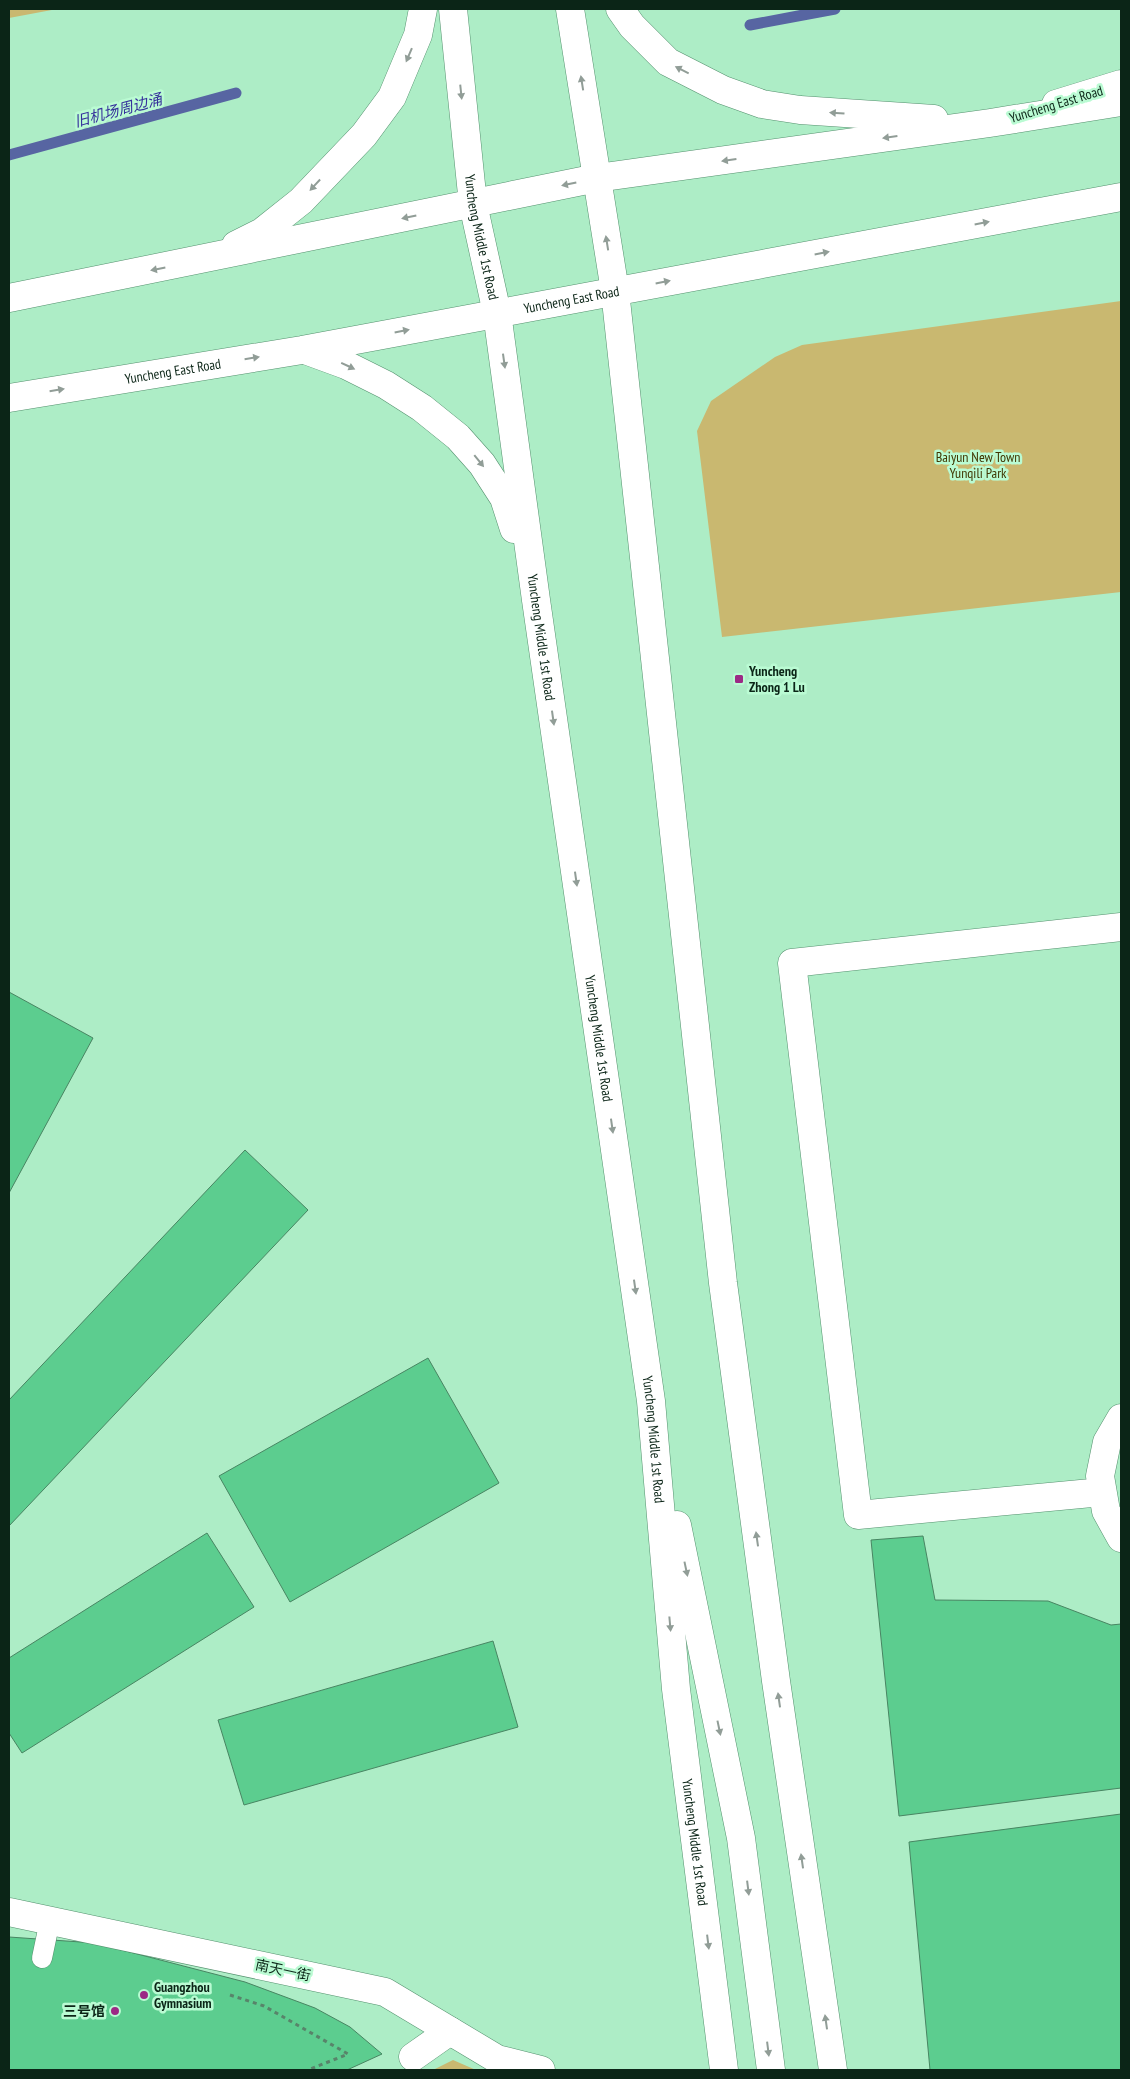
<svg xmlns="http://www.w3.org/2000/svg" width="1130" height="2079" font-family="'PT Sans Narrow','Noto Sans SC',sans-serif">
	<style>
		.green { fill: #c9b870 }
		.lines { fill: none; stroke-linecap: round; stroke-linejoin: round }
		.stream { stroke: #5765a2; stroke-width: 11 }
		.building { fill: #5ccd8f; stroke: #488562 }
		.service-casing { stroke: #54916e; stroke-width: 21 }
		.pedestrian-casing { stroke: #54916e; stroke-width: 29 }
		.minor-casing { stroke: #54916e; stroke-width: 29 }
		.tertiary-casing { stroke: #54916e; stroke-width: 29 }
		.secondary-casing { stroke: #54916e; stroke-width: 29 }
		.path { stroke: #58846a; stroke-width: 3; stroke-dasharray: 4 4; stroke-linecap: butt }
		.service { stroke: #fff; stroke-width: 20 }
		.pedestrian { stroke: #fff; stroke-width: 28 }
		.minor { stroke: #fff; stroke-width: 28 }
		.tertiary { stroke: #fff; stroke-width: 28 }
		.secondary { stroke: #fff; stroke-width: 28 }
		.oneway { fill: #919d97 }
		.poi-dot { fill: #9c2985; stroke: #bafbd3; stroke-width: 2 }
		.labels { text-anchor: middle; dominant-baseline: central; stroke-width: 5; stroke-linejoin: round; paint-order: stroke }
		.street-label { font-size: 14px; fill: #0b2517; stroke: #bafbd3 }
		.park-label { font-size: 14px; fill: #403602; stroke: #bafbd3 }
		.poi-label { font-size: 14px; font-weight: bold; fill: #0b2517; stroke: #bafbd3; text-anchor: start }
		.water-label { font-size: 15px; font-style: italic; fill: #35309b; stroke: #bafbd3 }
	</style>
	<rect width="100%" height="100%" fill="#adedc6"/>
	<!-- green -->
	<path class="green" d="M9,9h48l-48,9z
		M1121,301v291l-399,45 -25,-206 14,-30 64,-44 27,-12z
		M453,2060l23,10h-43z"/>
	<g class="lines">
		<!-- stream -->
		<path class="stream" d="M750,25l85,-16
			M9,155l227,-62"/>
	</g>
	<!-- building -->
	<path class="building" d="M9,992l84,46 -84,155z
		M245,1150l63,60 -299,316v-126z
		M428,1358l71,125 -209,119 -71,-126z
		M207,1533l47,74 -232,146 -13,-20v-75z
		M923,1536l12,64 113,1 63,24 10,-1v164l-222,28 -28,-276z
		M493,1641l25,86 -274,78 -26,-85z
		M1121,1814v256h-191l-21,-228z
		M9,1937l86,6 150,39 70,26 35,19 32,27 -35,16h-338z"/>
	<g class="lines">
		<defs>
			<path id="service" d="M42,1958l8,-38"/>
			<path id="pedestrian" d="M413,2057l37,-26"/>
			<path id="minor" d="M1121,1418l-14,24 -7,34 6,35 15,27
				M1102,1492l-244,23 -66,-552 329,-36
				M9,1912l376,80 112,67 44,11"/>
			<path id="tertiary" d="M1056,104l65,-20"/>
			<g id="secondary">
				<path id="s1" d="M453,9l20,195 24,109 39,287 115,801 25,288 48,381"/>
				<path d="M570,9l45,282 108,992 53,398 57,389"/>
				<path d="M620,9l12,17 36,36 55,28 39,14 38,6 134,9"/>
				<path d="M236,245l26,-13 39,-31 63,-66 28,-38 26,-62 5,-26"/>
				<path d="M9,298l588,-120 393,-55 131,-21"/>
				<path d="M305,350l41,15 40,20 36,23 36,29 24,27 22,34 10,31"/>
				<path id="s2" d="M9,398l293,-48 819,-153"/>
				<path d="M677,1525l64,313 30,232"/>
			</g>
		</defs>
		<!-- service casing -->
		<use href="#service" class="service-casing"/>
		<!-- pedestrian casing -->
		<use href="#pedestrian" class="pedestrian-casing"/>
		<!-- minor casing -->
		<use href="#minor" class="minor-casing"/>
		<!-- tertiary casing -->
		<use href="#tertiary" class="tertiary-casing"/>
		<!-- secondary casing -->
		<use href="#secondary" class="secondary-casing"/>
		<!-- path -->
		<path class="path" d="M230,1995l34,11 84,48 -40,16"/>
		<!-- service -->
		<use href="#service" class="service"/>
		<!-- pedestrian -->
		<use href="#pedestrian" class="pedestrian"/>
		<!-- minor -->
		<use href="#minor" class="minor"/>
		<!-- tertiary -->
		<use href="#tertiary" class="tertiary"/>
		<!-- secondary -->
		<use href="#secondary" class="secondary"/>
	</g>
	<!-- one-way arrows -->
	<defs><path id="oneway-solid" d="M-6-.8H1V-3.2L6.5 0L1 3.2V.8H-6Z" transform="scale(1.25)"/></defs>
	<g class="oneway">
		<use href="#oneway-solid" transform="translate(409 55) rotate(113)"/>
		<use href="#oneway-solid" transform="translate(682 70) rotate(-153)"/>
		<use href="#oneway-solid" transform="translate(582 83) rotate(-99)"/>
		<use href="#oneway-solid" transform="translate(461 92) rotate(84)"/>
		<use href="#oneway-solid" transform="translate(837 113) rotate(-176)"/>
		<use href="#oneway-solid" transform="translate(890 137) rotate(172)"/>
		<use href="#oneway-solid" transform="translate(729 160) rotate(172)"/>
		<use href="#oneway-solid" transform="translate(569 184) rotate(168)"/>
		<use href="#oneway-solid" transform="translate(315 185) rotate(133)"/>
		<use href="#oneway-solid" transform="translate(409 217) rotate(168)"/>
		<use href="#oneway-solid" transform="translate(982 223) rotate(-11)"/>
		<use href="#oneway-solid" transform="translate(607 243) rotate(-99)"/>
		<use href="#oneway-solid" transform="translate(822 253) rotate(-11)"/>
		<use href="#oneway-solid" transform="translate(158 269) rotate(169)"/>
		<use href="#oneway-solid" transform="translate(663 282) rotate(-11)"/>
		<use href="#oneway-solid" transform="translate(402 331) rotate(-11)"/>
		<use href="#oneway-solid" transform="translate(252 358) rotate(-9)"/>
		<use href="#oneway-solid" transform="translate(504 361) rotate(82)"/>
		<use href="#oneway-solid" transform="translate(348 366) rotate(25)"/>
		<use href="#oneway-solid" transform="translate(57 390) rotate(-9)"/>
		<use href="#oneway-solid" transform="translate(479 461) rotate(51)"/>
		<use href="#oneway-solid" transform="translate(553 718) rotate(82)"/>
		<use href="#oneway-solid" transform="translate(576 879) rotate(82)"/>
		<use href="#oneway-solid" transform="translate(612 1126) rotate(82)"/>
		<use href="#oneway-solid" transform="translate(635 1287) rotate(82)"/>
		<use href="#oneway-solid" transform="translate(757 1539) rotate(-98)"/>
		<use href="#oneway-solid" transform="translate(686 1569) rotate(78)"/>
		<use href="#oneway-solid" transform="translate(670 1624) rotate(85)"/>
		<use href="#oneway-solid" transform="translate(779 1700) rotate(-98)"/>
		<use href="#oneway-solid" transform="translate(719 1728) rotate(78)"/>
		<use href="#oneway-solid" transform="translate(802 1861) rotate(-98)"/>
		<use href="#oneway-solid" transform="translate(748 1888) rotate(83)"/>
		<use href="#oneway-solid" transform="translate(708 1942) rotate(83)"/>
		<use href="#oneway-solid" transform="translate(826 2022) rotate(-98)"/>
		<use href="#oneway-solid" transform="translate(768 2049) rotate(83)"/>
	</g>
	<!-- markers -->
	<g class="poi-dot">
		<rect x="734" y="674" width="10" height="10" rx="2.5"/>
		<circle cx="144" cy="1995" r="5"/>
		<circle cx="115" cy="2011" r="5"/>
	</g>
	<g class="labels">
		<!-- street labels -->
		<g class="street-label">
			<text transform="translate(1056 104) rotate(-17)">Yuncheng East Road</text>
			<text stroke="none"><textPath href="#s1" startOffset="230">Yuncheng Middle 1st Road</textPath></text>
			<text stroke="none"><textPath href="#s2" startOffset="571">Yuncheng East Road</textPath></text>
			<text stroke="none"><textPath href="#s2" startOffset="166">Yuncheng East Road</textPath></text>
			<text stroke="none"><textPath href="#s1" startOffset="635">Yuncheng Middle 1st Road</textPath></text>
			<text stroke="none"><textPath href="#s1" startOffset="1040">Yuncheng Middle 1st Road</textPath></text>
			<text stroke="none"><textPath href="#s1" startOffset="1445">Yuncheng Middle 1st Road</textPath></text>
			<text stroke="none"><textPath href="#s1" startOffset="1850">Yuncheng Middle 1st Road</textPath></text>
			<text transform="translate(283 1970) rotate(12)">南天一街</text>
		</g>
		<!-- park labels -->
		<g class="park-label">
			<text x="978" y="457">Baiyun New Town<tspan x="978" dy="16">Yunqili Park</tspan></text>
		</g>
		<!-- poi labels -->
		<g class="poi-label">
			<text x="749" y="671">Yuncheng<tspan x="749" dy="16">Zhong 1 Lu</tspan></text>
			<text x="154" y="1987">Guangzhou<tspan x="154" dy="16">Gymnasium</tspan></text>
			<text x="105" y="2011" text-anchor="end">三号馆</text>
		</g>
		<!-- water labels -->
		<g class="water-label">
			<text transform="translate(118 110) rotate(-15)">旧机场周边涌</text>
		</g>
	</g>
	<!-- border -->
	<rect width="1130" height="2079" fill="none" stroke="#0b2517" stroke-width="20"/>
</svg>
